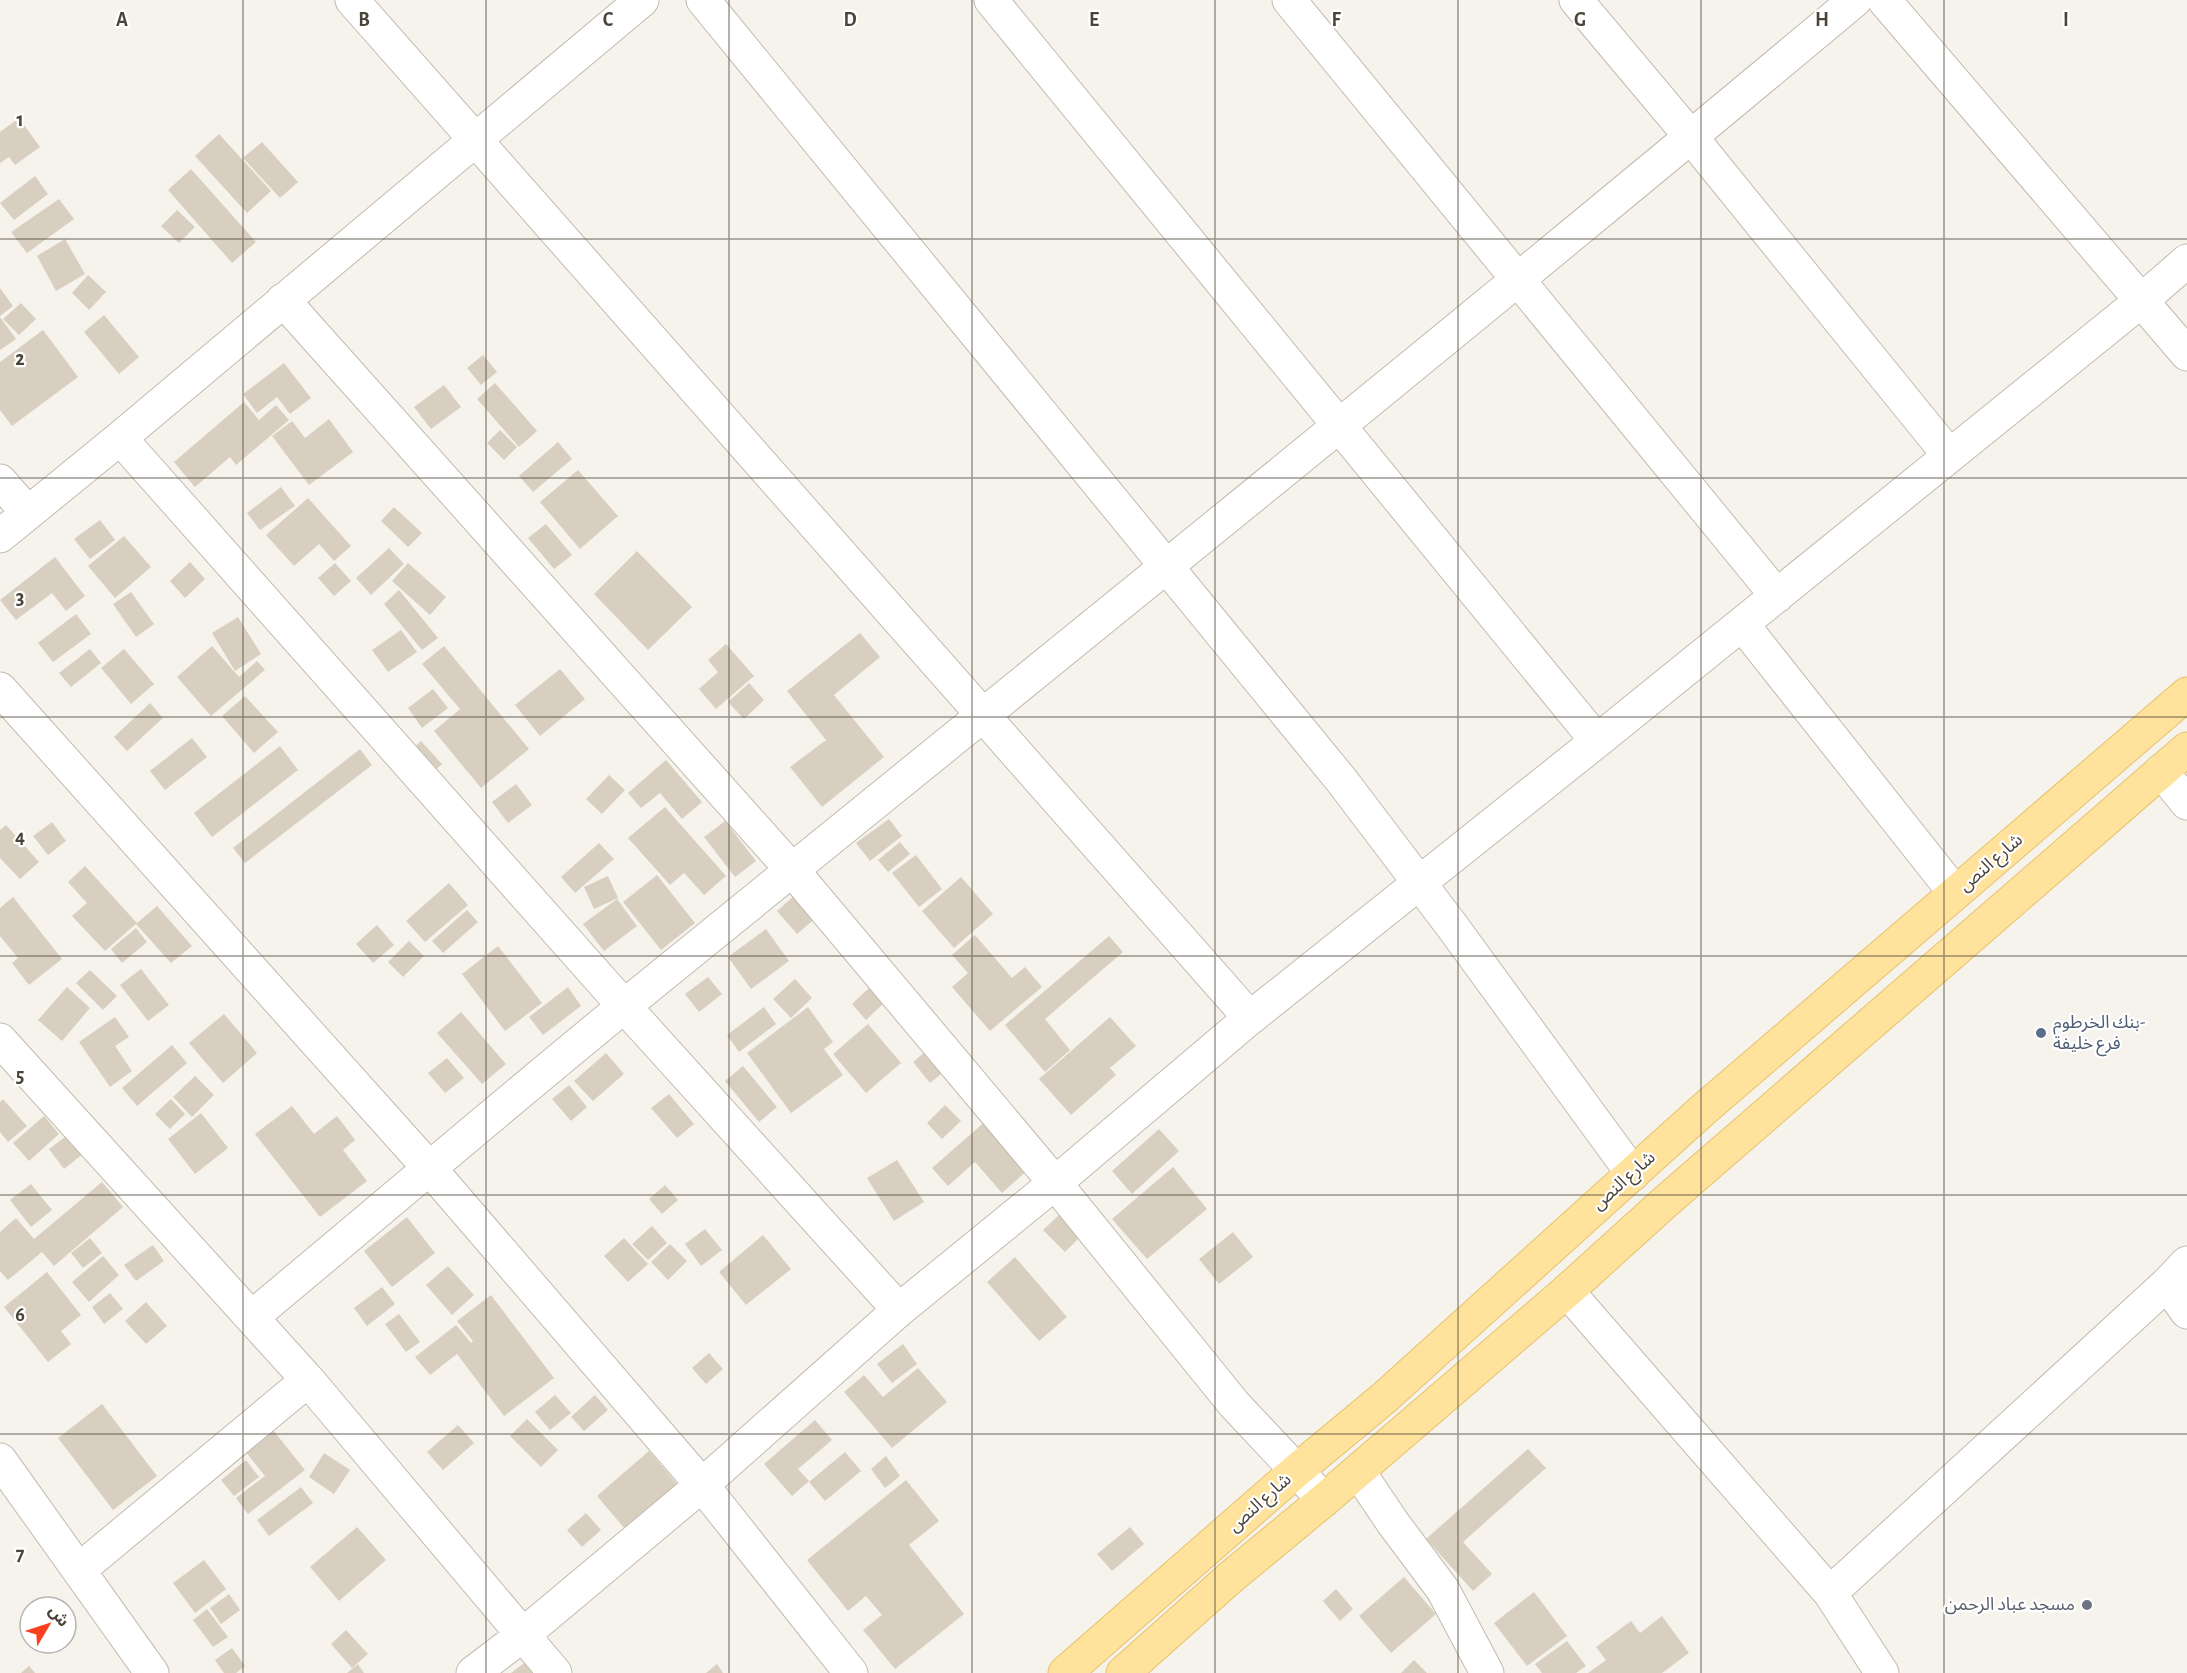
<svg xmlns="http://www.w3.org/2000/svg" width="2187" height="1673" font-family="'Alegreya Sans','Noto Sans Arabic',sans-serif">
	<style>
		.building { fill: #d8cfc1 }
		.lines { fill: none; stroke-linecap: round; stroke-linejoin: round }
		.minor-casing { stroke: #c2bbae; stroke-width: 35 }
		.major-casing { stroke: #e6c16a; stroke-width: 35 }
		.minor { stroke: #fff; stroke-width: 33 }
		.major { stroke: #ffe39c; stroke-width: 33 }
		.grid { fill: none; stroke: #4b4439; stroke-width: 1.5; stroke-opacity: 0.55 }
		.service-dot { fill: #5c6f8a; stroke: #fff; stroke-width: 2 }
		.worship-dot { fill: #6b7280; stroke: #fff; stroke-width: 2 }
		.labels { text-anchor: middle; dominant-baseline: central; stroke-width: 4.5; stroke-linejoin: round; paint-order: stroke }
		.street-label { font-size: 18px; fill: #4b4439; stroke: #fff }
		.service-label { font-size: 18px; fill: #4e5e75; stroke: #fff; text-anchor: start }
		.worship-label { font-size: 18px; fill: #5b616d; stroke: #fff; text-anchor: end }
		.grid-label { font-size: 20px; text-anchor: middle; font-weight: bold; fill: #4b4439; stroke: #fff; stroke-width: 4.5; stroke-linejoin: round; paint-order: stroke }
	</style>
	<rect width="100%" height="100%" fill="#f6f3ec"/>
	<!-- building -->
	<path class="building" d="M19,118l21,29 -25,18 -6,-8 -9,6v-31z
		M219,134l52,57 -24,22 -52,-57z
		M262,142l36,40 -18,16 -37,-40z
		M191,169l65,73 -24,21 -64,-73z
		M35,176l13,18 -34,26 -14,-17z
		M59,199l15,20 -47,34 -16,-21z
		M177,210l18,17 -16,16 -18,-17z
		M65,239l20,35 -29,17 -19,-35z
		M88,275l18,17 -17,18 -17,-17z
		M0,288l13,18 -13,10z
		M21,303l15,16 -17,16 -16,-16z
		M104,315l35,42 -20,17 -35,-42z
		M0,317l16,22 -16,11z
		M43,330l35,47 -66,49 -12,-16v-48z
		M483,355l14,17 -16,13 -14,-17z
		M284,363l27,35 -21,16 -13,-17 -20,16 -14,-19z
		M495,383l42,48 -18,16 -42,-48z
		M444,385l17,22 -30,22 -17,-22z
		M244,402l15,18 17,-15 13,15 -53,45 -6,-8 -35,30 -21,-25z
		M329,419l24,33 -44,33 -37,-49 20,-15 13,17z
		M500,430l17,17 -13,13 -17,-17z
		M558,442l14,17 -39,33 -14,-16z
		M578,470l40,46 -38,33 -40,-47z
		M281,487l14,19 -35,24 -13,-17z
		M308,498l43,48 -17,15 -15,-17 -25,22 -28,-31z
		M394,507l28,26 -14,14 -27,-26z
		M100,520l15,20 -25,19 -16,-20z
		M546,524l26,31 -18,14 -26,-31z
		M124,536l27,31 -36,31 -27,-32z
		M389,548l15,16 -33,31 -15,-17z
		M637,551l55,56 -44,43 -54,-56z
		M55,557l30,39 -19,15 -14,-18 -36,27 -16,-20z
		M190,562l15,17 -20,19 -15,-17z
		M335,563l16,18 -17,15 -16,-18z
		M408,563l38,34 -16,18 -38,-34z
		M399,590l39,48 -16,12 -38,-46z
		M131,592l23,32 -18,13 -23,-33z
		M76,614l15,20 -38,28 -15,-19z
		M238,617l23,37 -26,17 -23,-38z
		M401,630l16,22 -29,20 -16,-22z
		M860,633l20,24 -46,38 50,62 -62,50 -32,-40 36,-27 -39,-49z
		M726,644l28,32 -38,33 -17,-20 19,-17 -10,-12z
		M212,646l27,31 18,-16 8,9 -54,46 -34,-39z
		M444,646l85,103 -48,39 -47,-57 26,-22 -38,-45z
		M90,649l11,14 -30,24 -12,-14z
		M124,649l30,35 -23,20 -30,-36z
		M560,669l25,30 -45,37 -25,-31z
		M749,683l15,17 -20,19 -16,-17z
		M433,689l15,19 -26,20 -14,-20z
		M245,696l33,36 -24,21 -32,-37z
		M150,703l13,15 -36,33 -13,-14z
		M192,738l15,19 -42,33 -15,-19z
		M421,741l21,23 -16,15 -21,-23z
		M280,746l18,24 -86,67 -18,-24z
		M360,749l12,16 -127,98 -12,-15z
		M666,760l36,42 -20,17 -22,-26 -19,15 -13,-15z
		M609,775l16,15 -23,24 -16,-15z
		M516,784l16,21 -24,18 -16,-21z
		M665,807l61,69 -22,19 -20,-22 -14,12 -42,-47z
		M889,819l13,17 -32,25 -14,-18z
		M725,821l31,40 -21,16 -31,-40z
		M52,822l14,19 -18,14 -15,-19z
		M6,825l33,37 -19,17 -20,-21v-28z
		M900,842l10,12 -22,18 -10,-12z
		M599,843l15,16 -39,34 -14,-16z
		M916,855l26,34 -23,18 -27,-34z
		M85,866l52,57 -32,28 -33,-35 15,-13 -19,-21z
		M657,875l38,48 -34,27 -38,-48z
		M608,876l10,22 -24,11 -10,-22z
		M961,877l32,37 -39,34 -32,-37z
		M449,883l19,22 -43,37 -19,-21z
		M803,888l21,23 -27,23 -20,-23z
		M13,897l49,62 -33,26 -17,-22 6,-5 -18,-22v-28z
		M617,899l20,27 -33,25 -21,-27z
		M157,906l35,40 -21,17 -35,-39z
		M467,910l11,12 -35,31 -11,-12z
		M377,925l17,20 -21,18 -17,-19z
		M136,928l11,14 -25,21 -11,-14z
		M766,929l23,32 -38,28 -23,-32z
		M975,935l37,43 13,-11 17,20 -52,44 -38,-44 16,-14 -16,-18z
		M1109,936l14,16 -78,67 25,31 -25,22 -40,-47z
		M409,941l15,15 -21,21 -15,-15z
		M498,946l44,57 -37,28 -43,-57z
		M141,969l28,36 -21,16 -28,-36z
		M90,970l27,26 -14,14 -27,-27z
		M708,977l14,17 -23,18 -14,-18z
		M795,979l17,19 -21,20 -18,-19z
		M67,987l23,21 -28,33 -24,-21z
		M568,987l13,19 -38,29 -14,-18z
		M870,987l14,16 -18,17 -14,-16z
		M764,1007l12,17 -37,28 -12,-17z
		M808,1007l25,35 -9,7 19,26 -52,38 -44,-60z
		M461,1012l45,52 -24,20 -45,-51z
		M224,1014l33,39 -34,30 -34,-40z
		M115,1017l14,20 -14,9 17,25 -22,16 -31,-45z
		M1110,1017l26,29 -26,22 6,7 -45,40 -32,-36z
		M868,1024l33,39 -35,30 -33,-39z
		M172,1045l15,18 -50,43 -15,-18z
		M927,1050l18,21 -15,12 -17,-21z
		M606,1053l18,21 -31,27 -19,-20z
		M447,1058l17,20 -19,15 -17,-20z
		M743,1066l34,41 -18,15 -34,-41z
		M195,1076l19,19 -22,22 -19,-20z
		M569,1085l18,22 -16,14 -19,-22z
		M669,1094l25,30 -17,14 -26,-30z
		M3,1099l24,27 -19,16 -8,-10v-30z
		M171,1099l14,15 -15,15 -15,-15z
		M945,1105l16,16 -19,18 -15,-16z
		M292,1106l22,28 23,-18 18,24 -12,10 24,31 -47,36 -65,-83z
		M201,1113l27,35 -33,26 -27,-35z
		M44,1116l15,18 -30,27 -16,-18z
		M987,1120l43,48 -28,25 -27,-31 -27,24 -16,-18z
		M1159,1129l20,22 -47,43 -20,-23z
		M69,1134l15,19 -20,16 -15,-20z
		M897,1160l27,42 -30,19 -27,-43z
		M1173,1167l34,42 -60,50 -35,-40z
		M102,1182l21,25 -69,59 -12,-14 -34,28 -8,-9v-39l16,-14 18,21z
		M31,1184l21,26 -21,17 -21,-27z
		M665,1185l13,15 -16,14 -13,-15z
		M1060,1214l22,21 -17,17 -22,-22z
		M407,1217l28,36 -43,34 -28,-36z
		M652,1226l15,17 -19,17 -16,-16z
		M705,1229l17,21 -21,16 -16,-22z
		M1233,1232l20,25 -34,27 -20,-25z
		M763,1235l28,34 -45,36 -27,-33z
		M90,1238l12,15 -19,15 -12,-15z
		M624,1238l24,26 -20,18 -24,-26z
		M670,1244l17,17 -19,19 -17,-18z
		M153,1245l11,16 -28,20 -12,-16z
		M103,1256l16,19 -30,27 -17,-20z
		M1015,1257l52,60 -28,24 -52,-59z
		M448,1266l26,29 -22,20 -26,-30z
		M47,1272l34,43 -20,16 10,13 -23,18 -44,-55z
		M382,1287l13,17 -28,22 -13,-18z
		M110,1293l13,16 -19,15 -12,-17z
		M491,1295l63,83 -50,38 -47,-62 -27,21 -15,-18 41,-32 15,18 2,-2 -16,-20z
		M146,1302l21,24 -21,18 -21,-23z
		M399,1314l21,28 -14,10 -21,-28z
		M903,1344l14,20 -25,19 -15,-19z
		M709,1353l14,16 -17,15 -14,-16z
		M918,1368l29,34 -55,46 -48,-56 20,-17 19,22z
		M555,1395l16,18 -21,17 -15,-18z
		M595,1395l13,15 -24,21 -13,-14z
		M102,1404l55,72 -44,34 -55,-72z
		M527,1419l31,31 -17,17 -31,-31z
		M815,1420l17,20 -34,29 11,12 -17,15 -28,-32z
		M458,1425l16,18 -31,27 -16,-18z
		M273,1430l32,40 -57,44 -12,-16 29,-22 -20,-25z
		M1528,1449l18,19 -83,74 29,32 -19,17 -47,-52z
		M649,1451l28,33 -52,45 -28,-33z
		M845,1452l16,19 -36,30 -16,-19z
		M324,1453l26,17 -16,24 -25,-17z
		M886,1456l14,20 -15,12 -14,-19z
		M246,1460l13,17 -25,19 -13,-16z
		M906,1480l33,41 -30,24 55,69 -69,55 -32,-39 19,-15 -16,-19 -18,15 -41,-51z
		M301,1487l12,16 -44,33 -12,-16z
		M586,1513l15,17 -19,17 -15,-17z
		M357,1527l29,33 -47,41 -29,-34z
		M1130,1527l14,17 -32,27 -15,-17z
		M204,1560l22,29 -31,24 -22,-30z
		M1404,1577l32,37 -45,39 -32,-37z
		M1336,1589l17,20 -13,12 -17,-20z
		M1534,1592l33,44 -40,30 -33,-43z
		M229,1594l11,16 -19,14 -11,-16z
		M207,1609l21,28 -15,10 -20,-27z
		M1662,1616l27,37 -27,20h-74l18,-13 -10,-13 35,-26 9,12z
		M346,1630l22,24 -16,14 -21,-24z
		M1567,1641l19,25 -10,7h-34l-7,-9z
		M232,1648l13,18 -9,7h-12l-9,-13z
		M528,1660l10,13h-27z
		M1414,1660l13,13h-26z
		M358,1664l6,9h-17z
		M717,1664l6,9h-17z
		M29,1666l6,7h-14z"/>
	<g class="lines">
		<defs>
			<path id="minor" d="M352,0l898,1018
				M703,0l639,781 110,145 181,248
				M991,0l606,741
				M1289,0l488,596
				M1576,0l115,137 258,318
				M1884,0l303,354
				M283,300l510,571 262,312 179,221 90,96
				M120,438l504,568 275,304
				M0,481l27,31
				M0,536l120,-98 522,-438
				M1742,624l213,269
				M0,689l430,480 272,316 149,188
				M2161,771l26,32
				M0,1040l308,340 247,293
				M2187,1263l-20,21 20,28
				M1567,1291l263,302 52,80
				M252,1317c126,-105 250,-211 376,-314 410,-333 822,-664 1227,-1003
				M0,1460l152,213
				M1358,1471l35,52 50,67 44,83
				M79,1570l229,-190
				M1830,1593l337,-309
				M473,1673l51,-39 178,-149 197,-175 156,-127 195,-165 347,-277 544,-440 46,-40"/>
			<path id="major" d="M1065,1673l231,-202 88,-73 320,-289 483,-415
				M1123,1673l108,-96 93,-77 243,-209 97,-88 523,-454"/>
		</defs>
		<!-- minor casing -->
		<use href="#minor" class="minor-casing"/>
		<!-- major casing -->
		<use href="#major" class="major-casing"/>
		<!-- minor -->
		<use href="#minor" class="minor"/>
		<!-- major -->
		<use href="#major" class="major"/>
	</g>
	<!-- grid -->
	<path class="grid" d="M243,0v1673M486,0v1673M729,0v1673M972,0v1673M1215,0v1673M1458,0v1673M1701,0v1673M1944,0v1673M0,239h2187M0,478h2187M0,717h2187M0,956h2187M0,1195h2187M0,1434h2187"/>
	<!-- markers -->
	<circle class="service-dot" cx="2041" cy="1033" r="6"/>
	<circle class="worship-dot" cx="2087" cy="1605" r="6"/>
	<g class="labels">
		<!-- street labels -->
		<g class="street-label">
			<text transform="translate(1991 863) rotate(-41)">شارع النص</text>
			<text transform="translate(1624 1181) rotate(-42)">شارع النص</text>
			<text transform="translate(1260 1503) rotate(-42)">شارع النص</text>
		</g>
		<!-- service labels -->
		<g class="service-label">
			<text x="2053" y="1023">بنك الخرطوم-<tspan x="2053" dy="21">فرع خليفة</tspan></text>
		</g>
		<!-- worship labels -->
		<g class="worship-label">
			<text x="2075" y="1605">مسجد عباد الرحمن</text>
		</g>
	</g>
	<g class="grid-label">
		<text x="122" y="26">A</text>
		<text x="364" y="26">B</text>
		<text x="608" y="26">C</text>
		<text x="850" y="26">D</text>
		<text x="1094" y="26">E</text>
		<text x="1336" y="26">F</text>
		<text x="1580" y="26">G</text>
		<text x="1822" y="26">H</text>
		<text x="2066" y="26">I</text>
		<text x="20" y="126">1</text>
		<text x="20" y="365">2</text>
		<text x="20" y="604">3</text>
		<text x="20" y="843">4</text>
		<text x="20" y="1082">5</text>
		<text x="20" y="1321">6</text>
		<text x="20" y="1560">7</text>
	</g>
	<!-- north arrow -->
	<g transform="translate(48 1625) rotate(51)"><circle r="28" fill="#ffffff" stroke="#b7b4b0" stroke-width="1.5"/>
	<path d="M0-4.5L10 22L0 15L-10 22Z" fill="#fc3f1d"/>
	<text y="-9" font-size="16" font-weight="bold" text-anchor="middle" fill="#4b4439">ش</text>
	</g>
</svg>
